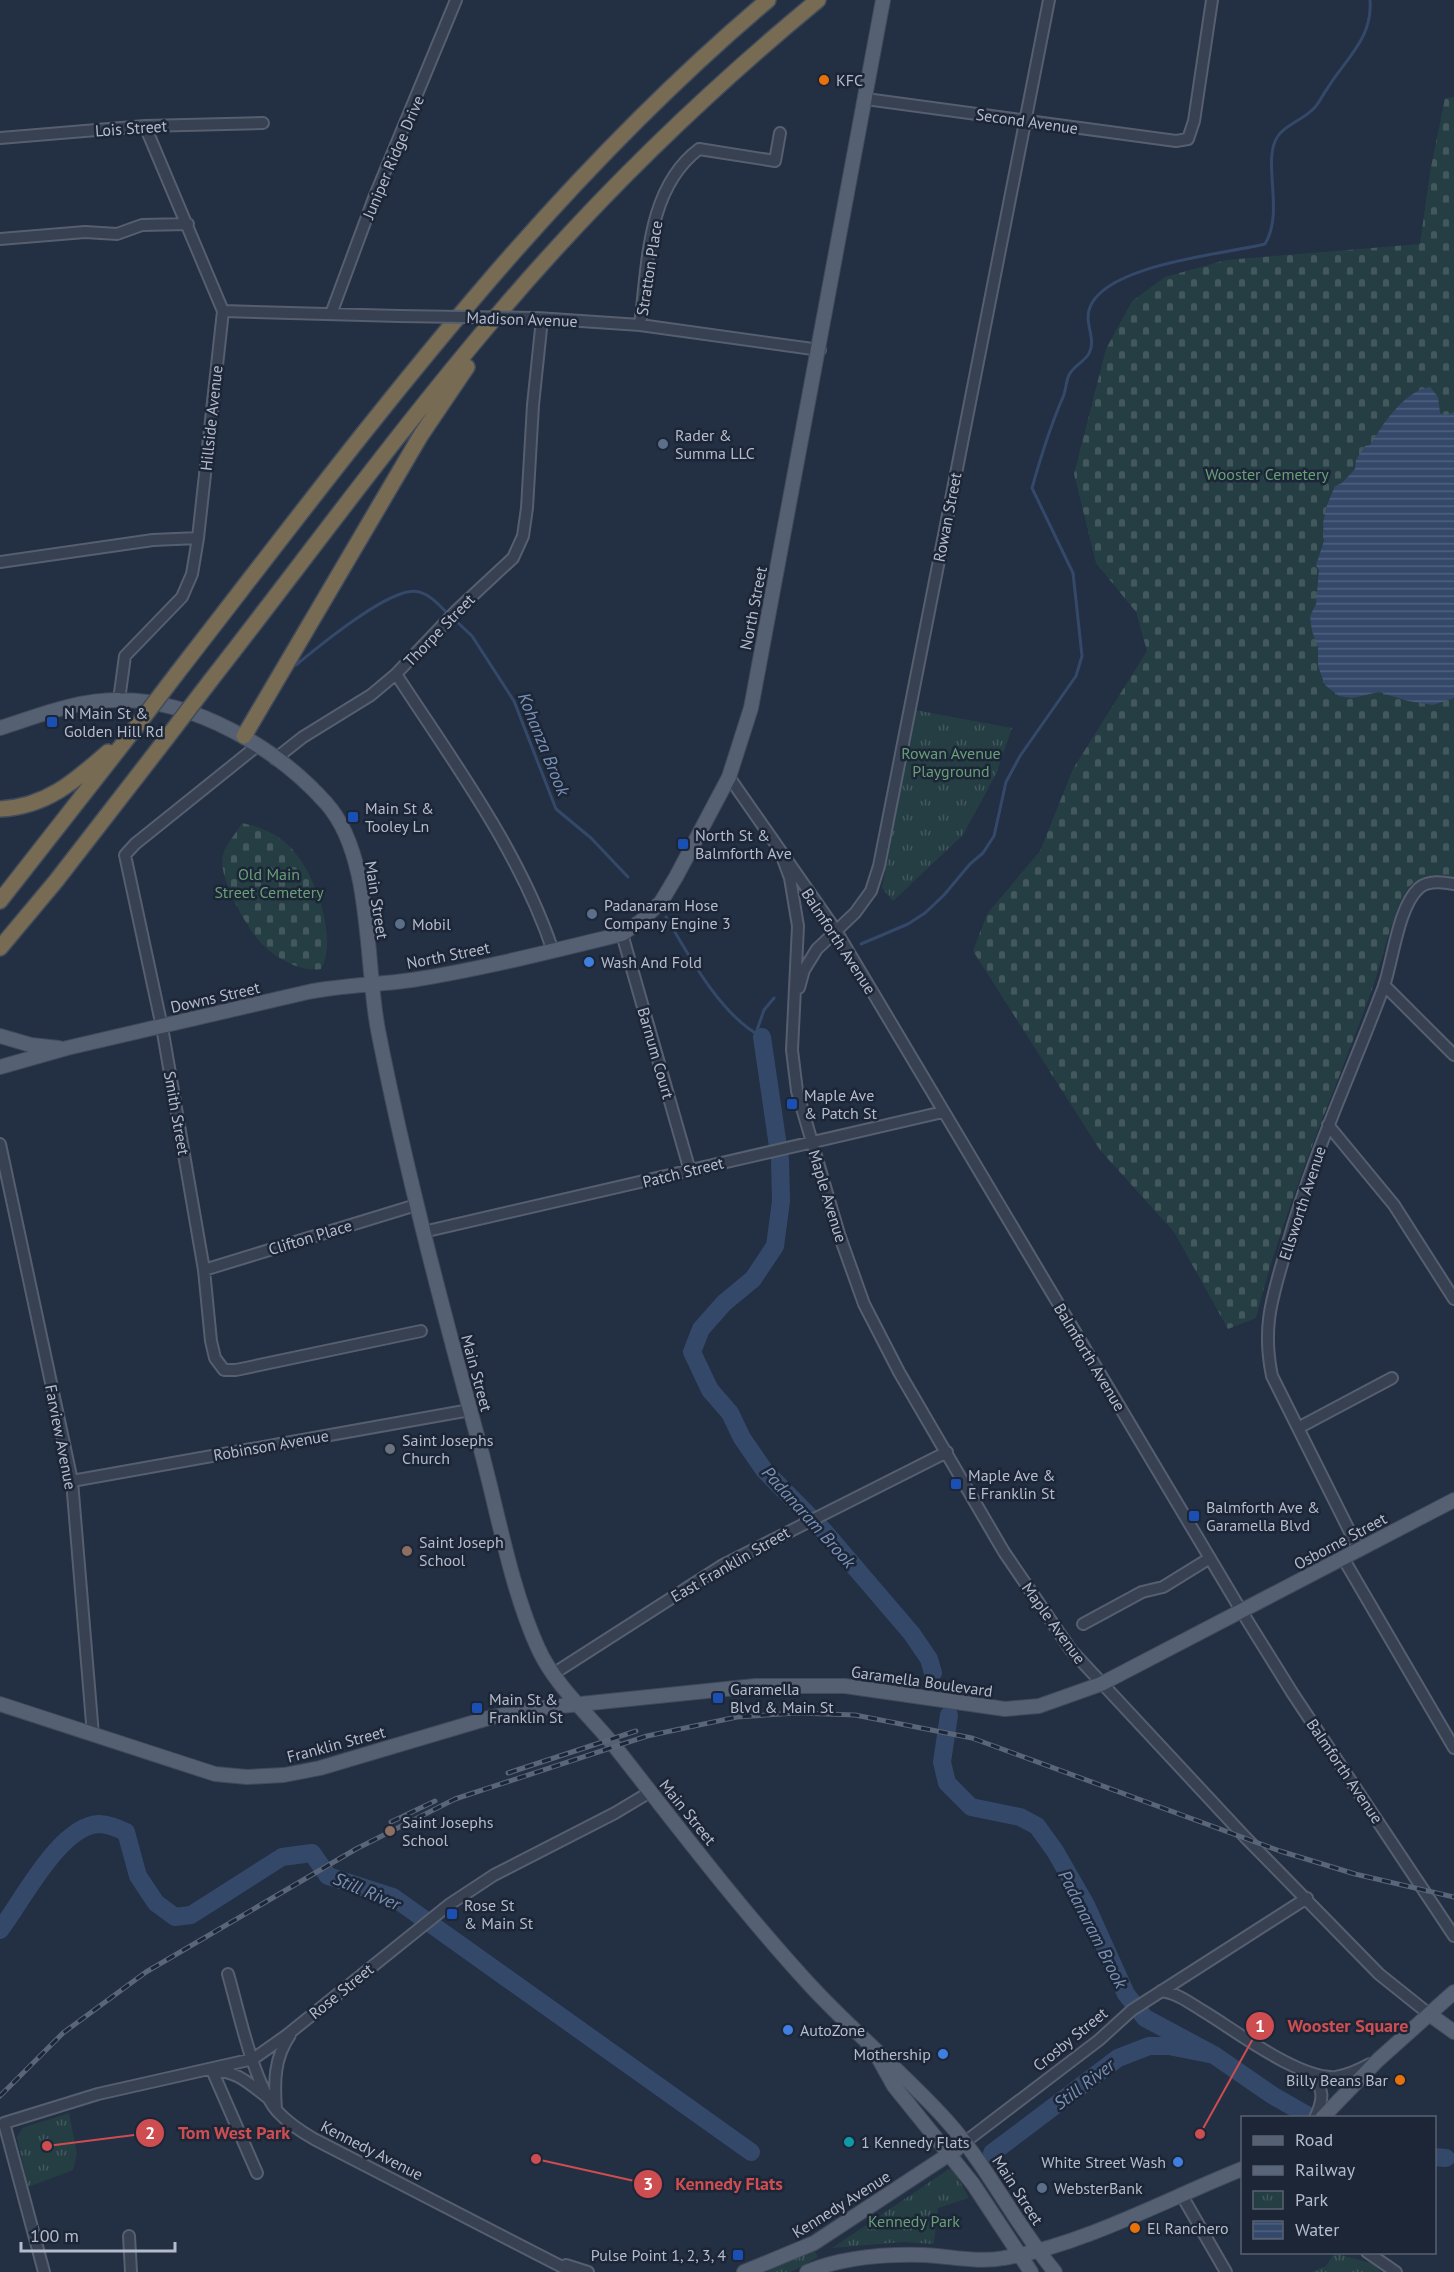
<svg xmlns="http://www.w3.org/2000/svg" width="1454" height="2272" font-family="'PT Sans',sans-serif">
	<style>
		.cemetery { fill: url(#cemetery-stones) }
		.park { fill: url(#park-tufts) }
		.water { fill: url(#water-rules) }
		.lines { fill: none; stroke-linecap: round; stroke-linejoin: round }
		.stream { stroke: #34496a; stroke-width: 3 }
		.river { stroke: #34496a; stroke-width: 18 }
		.minor-casing { stroke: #555f6f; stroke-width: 14 }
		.major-casing { stroke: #414a5b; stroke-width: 16 }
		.highway-casing { stroke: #424c5c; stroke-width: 18 }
		.minor { stroke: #374152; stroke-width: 10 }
		.major { stroke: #556072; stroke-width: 14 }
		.highway { stroke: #786b53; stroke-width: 15 }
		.rail-casing { stroke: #596579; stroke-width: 5 }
		.rail { stroke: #1c2637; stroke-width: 3; stroke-dasharray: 9; stroke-linecap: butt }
		.minor-bridge-casing { stroke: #555f6f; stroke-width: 14; stroke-linecap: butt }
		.highway-bridge-casing { stroke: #424c5c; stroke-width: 18; stroke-linecap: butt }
		.minor-bridge { stroke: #374152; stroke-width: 10 }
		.highway-bridge { stroke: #786b53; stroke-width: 15 }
		.food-dot { fill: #e8710a; stroke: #1c2637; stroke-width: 2 }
		.service-dot { fill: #5c6f8a; stroke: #1c2637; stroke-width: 2 }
		.transit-dot { fill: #1a4fb4; stroke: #1c2637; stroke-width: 2 }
		.shop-dot { fill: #3f7fe0; stroke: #1c2637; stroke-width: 2 }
		.worship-dot { fill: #6b7280; stroke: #1c2637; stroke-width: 2 }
		.education-dot { fill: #8d6e63; stroke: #1c2637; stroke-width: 2 }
		.culture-dot { fill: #0f9aa8; stroke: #1c2637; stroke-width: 2 }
		.labels { text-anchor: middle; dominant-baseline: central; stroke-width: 5; stroke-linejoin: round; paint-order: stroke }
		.poi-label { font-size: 16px; fill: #b4bccc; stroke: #1c2637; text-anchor: start }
		.street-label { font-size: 16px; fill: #b4bccc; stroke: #1c2637 }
		.park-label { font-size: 16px; fill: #689f77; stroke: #1c2637 }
		.water-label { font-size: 18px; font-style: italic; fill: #7890b6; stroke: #1c2637 }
		.leader { fill: none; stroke: #ce4d51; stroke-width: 2 }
		.callout-dot { fill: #ce4d51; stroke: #1c2637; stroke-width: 2 }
		.mark-label { font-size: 18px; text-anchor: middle; font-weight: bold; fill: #fff }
		.callout-label { font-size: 18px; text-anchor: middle; font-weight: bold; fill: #ce4d51; stroke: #1c2637; stroke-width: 5; stroke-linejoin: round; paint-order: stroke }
	</style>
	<defs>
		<pattern id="cemetery-stones" width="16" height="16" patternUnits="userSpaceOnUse" patternTransform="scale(1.5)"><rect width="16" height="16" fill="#253e43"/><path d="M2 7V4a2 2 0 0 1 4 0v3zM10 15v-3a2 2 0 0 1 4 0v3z" fill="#42585d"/></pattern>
		<pattern id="park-tufts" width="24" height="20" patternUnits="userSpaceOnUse" patternTransform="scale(1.5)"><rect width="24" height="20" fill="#253e43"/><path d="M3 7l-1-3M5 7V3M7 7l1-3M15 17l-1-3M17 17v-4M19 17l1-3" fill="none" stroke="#42585d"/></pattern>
		<pattern id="water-rules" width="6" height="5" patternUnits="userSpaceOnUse" patternTransform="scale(1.5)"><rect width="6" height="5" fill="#34496a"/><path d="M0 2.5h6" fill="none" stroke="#4f617e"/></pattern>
	</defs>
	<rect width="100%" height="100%" fill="#232f42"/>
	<!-- cemetery -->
	<path class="cemetery" d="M1454,97v782c-13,-3 -33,-5 -43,6 -15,14 -28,72 -35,93 -40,113 -91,223 -120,340l-28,11 -54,-97 -74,-82 -127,-199 14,-37 53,-63 33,-82 74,-118 -11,-39 -40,-49 -22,-89 32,-125 26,-48 33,-24 61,-17 194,-16 10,-72 15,-74z
		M242,823c19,4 32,9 46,22 26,24 51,92 33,124 -19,4 -48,-12 -61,-27 -14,-16 -43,-66 -37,-87 3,-11 14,-23 19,-32z"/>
	<!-- park -->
	<path class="park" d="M915,710l97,18 -16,46 -33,61 -70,66 -11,-13z
		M69,2113l8,41 -4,16 -45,17 -11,-50 5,-9z
		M952,2167l17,31 -31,10 -4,36 -32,-2 -70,6z
		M814,2250l4,7 -27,15h-26z
		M1334,2253l40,11 7,8h-70l15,-6z"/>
	<!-- water -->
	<path class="water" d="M1430,387l8,10 2,16 6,2 8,-3v286l-21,7 -25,-4 -29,-9 -27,6 -13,-2 -14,-11 -7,-19v-19l-6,-16 -2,-15 6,-12 3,-34 -3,-5 8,-24 -1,-18 4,-18 8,-19 7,-3 13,-14 1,-9 9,-14 5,-1c14,-22 33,-53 60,-58z"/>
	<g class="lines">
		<!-- stream -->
		<path class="stream" d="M454,619l18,17 42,65 42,108 35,29 37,39
			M296,665c22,-18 97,-81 123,-73 12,3 21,14 30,23
			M666,917c24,40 54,98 96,120
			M861,944l47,-20 17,-11 19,-18 26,-31 13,-11 11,-17 12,-54 14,-26 56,-80 6,-20 -9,-83 -41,-85c9,-32 18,-61 31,-91 3,-7 3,-16 6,-22 4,-8 14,-13 19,-20 10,-16 -5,-31 2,-48 17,-43 135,-53 175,-63 20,-33 -4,-84 13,-108 7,-11 24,-16 33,-25 8,-6 10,-14 16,-22 18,-30 46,-50 43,-89
			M760,1035l-3,-5 7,-20 10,-12"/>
		<!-- river -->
		<path class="river" d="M762,1037l18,123 1,41 -6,45 -22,33 -29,24 -23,26 -9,23 18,38 20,23 12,25 22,32 60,61 88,103 17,25 4,14
			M949,1715l-7,47 5,21 24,24 49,10 17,9 18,25 31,54 40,89 19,24 69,37
			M0,1930c21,-27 60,-105 99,-106 9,0 18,4 27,8l12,44 18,27 19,14 16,-2 91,-58 30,-4 16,23 65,21 358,255
			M992,2153l126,-95 31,-12h20l45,9 58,40 40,23
			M1434,2157l12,1"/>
		<defs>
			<path id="minor" d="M866,99l310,42 12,-2 6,-18 18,-121
				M0,138l145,-12 118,-3
				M0,239l85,-7 32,2 25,-9 46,-1
				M223,311l176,5
				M331,314l43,-116 82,-198
				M537,318l103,7 180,25
				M640,325c8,-59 6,-136 59,-176l76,12 5,-28
				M0,562l153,-22 45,-2
				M396,674c58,89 123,176 157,277
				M119,700l6,-44 57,-59 10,-23 6,-36 25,-227 -78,-185
				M257,746l-122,98 -10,11 37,172 42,243 7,71 4,17 9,12h12l185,-39
				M275,759l28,-22 68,-42 25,-21 60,-63 57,-53 10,-22 4,-28 6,-103 9,-86
				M729,777l106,152 407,683 51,82 161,242
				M780,851l10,27 8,48 -6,124 5,41 42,143 25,70 35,68 105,180 67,98 174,187 134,137 50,40
				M622,934l68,237
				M1384,985l70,70
				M799,988l5,-18 13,-21 38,-36 16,-22 8,-25 170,-866
				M1328,1125l66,80 60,94
				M0,1144l72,337 21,254
				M423,1232l520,-120
				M204,1270l212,-65
				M1298,1428l94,-50
				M72,1481l398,-71
				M1359,1550l-87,-174c-11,-53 2,-83 16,-133 25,-89 64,-171 96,-257 9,-26 14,-79 35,-98 9,-8 24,-6 35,-4
				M1343,1558l111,190
				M1083,1624l59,-32 21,-5 47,-29
				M553,1674l170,-109 224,-113
				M228,1974c11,38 25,108 49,137 11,12 23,20 37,28l258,133
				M1161,1991c16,2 29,12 42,20 32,19 96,69 133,66 13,-2 23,-7 34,-13
				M1309,2073c16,15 15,26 6,45
				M276,2109c-2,-27 -2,-51 14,-74
				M4,2123l94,-29 155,-35 34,-24 163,-131 44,-29 121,-62 35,-21
				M4,2123l40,149
				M965,2142l134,-102 33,-30 175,-112
				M257,2173l-45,-103c27,2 35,12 56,28
				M1181,2194l45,78
				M129,2236l2,36
				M1367,2252l29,20
				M566,2265l22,7"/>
			<path id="major" d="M0,728c38,-12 79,-29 120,-28 75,0 157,48 206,103 47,52 39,160 52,227 28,142 65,281 103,420 17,63 30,139 57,198 18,40 55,70 82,105 61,78 122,158 189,231 44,48 95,89 138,137 42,47 68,103 108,151
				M0,1036l31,9 28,3
				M0,1067l67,-19 241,-56c34,-7 69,-7 104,-12 70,-11 140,-29 210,-46l19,-13 20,-19 15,-25 53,-100 22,-69 132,-708
				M0,1704l215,70 32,3 37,-2 36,-7 172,-51 40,-8 223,-23h90l160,23 34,-3 62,-22 353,-184
				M1429,2014l25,18
				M879,2059l15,27 79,98 58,88
				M1322,2118l56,-58 76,-68
				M744,2272l70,-29 143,-94
				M807,2272c36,-15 77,-18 116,-17 27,1 55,8 81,3 77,-12 165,-60 238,-89"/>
			<path id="highway" d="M178,672c184,-237 359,-477 590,-672
				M211,680c96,-123 188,-250 289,-368 97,-114 203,-217 318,-312
				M244,736l177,-301 46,-68
				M0,809c46,-2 75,-28 108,-57
				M0,901l133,-170
				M0,948l56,-67 110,-142"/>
		</defs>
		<!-- minor casing -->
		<use href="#minor" class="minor-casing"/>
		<!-- major casing -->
		<use href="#major" class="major-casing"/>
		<!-- highway casing -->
		<use href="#highway" class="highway-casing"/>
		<!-- minor -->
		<use href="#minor" class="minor"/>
		<!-- major -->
		<use href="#major" class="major"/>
		<!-- highway -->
		<use href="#highway" class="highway"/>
		<defs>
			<path id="rail" d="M508,1773l128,-42
				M391,1822l44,-21
				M0,2096l63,-63 83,-61 210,-123 99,-50 192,-63 90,-19 60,-4 58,2 117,23 308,113 75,23 99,23"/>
		</defs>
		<!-- rail casing -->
		<use href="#rail" class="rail-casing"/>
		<!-- rail -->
		<use href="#rail" class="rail"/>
		<defs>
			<path id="minor-bridge" d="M399,316l136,2"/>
			<path id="highway-bridge" d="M133,731l45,-59
				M166,739l45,-59"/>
		</defs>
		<!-- minor-bridge casing -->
		<use href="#minor-bridge" class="minor-bridge-casing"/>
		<!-- highway-bridge casing -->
		<use href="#highway-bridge" class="highway-bridge-casing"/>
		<!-- minor-bridge -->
		<use href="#minor-bridge" class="minor-bridge"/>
		<!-- highway-bridge -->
		<use href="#highway-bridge" class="highway-bridge"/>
	</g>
	<!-- markers -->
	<g class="food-dot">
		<circle cx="824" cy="80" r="6"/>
		<circle cx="1400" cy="2080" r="6"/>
		<circle cx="1135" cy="2228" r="6"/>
	</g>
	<g class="service-dot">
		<circle cx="663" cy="444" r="6"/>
		<circle cx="592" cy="914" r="6"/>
		<circle cx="400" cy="924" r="6"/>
		<circle cx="1042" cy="2188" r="6"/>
	</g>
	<g class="transit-dot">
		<rect x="46" y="716" width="12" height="12" rx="3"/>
		<rect x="347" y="811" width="12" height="12" rx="3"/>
		<rect x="677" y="838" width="12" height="12" rx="3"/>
		<rect x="786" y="1098" width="12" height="12" rx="3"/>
		<rect x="950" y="1478" width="12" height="12" rx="3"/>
		<rect x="1188" y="1510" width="12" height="12" rx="3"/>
		<rect x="712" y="1692" width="12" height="12" rx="3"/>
		<rect x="471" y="1702" width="12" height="12" rx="3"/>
		<rect x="446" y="1908" width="12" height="12" rx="3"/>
		<rect x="732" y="2249" width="12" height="12" rx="3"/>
	</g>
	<g class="shop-dot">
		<circle cx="589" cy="962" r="6"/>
		<circle cx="788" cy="2030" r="6"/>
		<circle cx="943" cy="2054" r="6"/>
		<circle cx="1178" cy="2162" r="6"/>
	</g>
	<circle class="worship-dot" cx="390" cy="1449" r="6"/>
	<g class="education-dot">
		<circle cx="407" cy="1551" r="6"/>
		<circle cx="390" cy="1831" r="6"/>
	</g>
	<circle class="culture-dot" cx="849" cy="2142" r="6"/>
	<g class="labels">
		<!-- poi labels -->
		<g class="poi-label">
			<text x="836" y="80">KFC</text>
			<text x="675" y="435">Rader &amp;<tspan x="675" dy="18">Summa LLC</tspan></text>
			<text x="64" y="713">N Main St &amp;<tspan x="64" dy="18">Golden Hill Rd</tspan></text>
			<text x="365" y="808">Main St &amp;<tspan x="365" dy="18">Tooley Ln</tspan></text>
			<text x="695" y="835">North St &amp;<tspan x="695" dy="18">Balmforth Ave</tspan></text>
			<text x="604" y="905">Padanaram Hose<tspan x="604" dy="18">Company Engine 3</tspan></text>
			<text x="412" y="924">Mobil</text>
			<text x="601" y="962">Wash And Fold</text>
			<text x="804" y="1095">Maple Ave<tspan x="804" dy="18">&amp; Patch St</tspan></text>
			<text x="402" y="1440">Saint Josephs<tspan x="402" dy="18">Church</tspan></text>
			<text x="968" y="1475">Maple Ave &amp;<tspan x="968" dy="18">E Franklin St</tspan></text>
			<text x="1206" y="1507">Balmforth Ave &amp;<tspan x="1206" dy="18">Garamella Blvd</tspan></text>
			<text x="419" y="1542">Saint Joseph<tspan x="419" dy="18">School</tspan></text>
			<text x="730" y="1689">Garamella<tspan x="730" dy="18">Blvd &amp; Main St</tspan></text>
			<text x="489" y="1699">Main St &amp;<tspan x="489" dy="18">Franklin St</tspan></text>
			<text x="402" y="1822">Saint Josephs<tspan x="402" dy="18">School</tspan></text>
			<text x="464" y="1905">Rose St<tspan x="464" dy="18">&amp; Main St</tspan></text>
			<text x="800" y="2030">AutoZone</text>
			<text x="931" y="2054" text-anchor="end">Mothership</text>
			<text x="1388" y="2080" text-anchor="end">Billy Beans Bar</text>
			<text x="861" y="2142">1 Kennedy Flats</text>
			<text x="1166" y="2162" text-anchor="end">White Street Wash</text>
			<text x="1054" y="2188">WebsterBank</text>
			<text x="1147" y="2228">El Ranchero</text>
			<text x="726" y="2255" text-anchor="end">Pulse Point 1, 2, 3, 4</text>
		</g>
		<!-- street labels -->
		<g class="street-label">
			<text transform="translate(1027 121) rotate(8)">Second Avenue</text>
			<text transform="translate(131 128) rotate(-4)">Lois Street</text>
			<text transform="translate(393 157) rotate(-67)">Juniper Ridge Drive</text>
			<text transform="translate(649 268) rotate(-81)">Stratton Place</text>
			<text transform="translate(522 319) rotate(2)">Madison Avenue</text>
			<text transform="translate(211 418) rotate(-84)">Hillside Avenue</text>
			<text transform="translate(947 517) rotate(-79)">Rowan Street</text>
			<text transform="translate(753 608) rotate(-79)">North Street</text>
			<text transform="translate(439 630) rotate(-46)">Thorpe Street</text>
			<text transform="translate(377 900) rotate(81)">Main Street</text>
			<text transform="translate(839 941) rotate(57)">Balmforth Avenue</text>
			<text transform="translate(448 955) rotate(-11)">North Street</text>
			<text transform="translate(215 997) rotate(-13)">Downs Street</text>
			<text transform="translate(656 1053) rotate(74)">Barnum Court</text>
			<text transform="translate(177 1113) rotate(80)">Smith Street</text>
			<text transform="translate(683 1172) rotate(-14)">Patch Street</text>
			<text transform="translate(828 1196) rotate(73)">Maple Avenue</text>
			<text transform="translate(1302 1203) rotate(-72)">Ellsworth Avenue</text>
			<text transform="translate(310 1237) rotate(-17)">Clifton Place</text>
			<text transform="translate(1090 1357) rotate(59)">Balmforth Avenue</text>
			<text transform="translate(477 1373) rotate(75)">Main Street</text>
			<text transform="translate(61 1437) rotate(79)">Farview Avenue</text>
			<text transform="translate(271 1445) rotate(-10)">Robinson Avenue</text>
			<text transform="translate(1340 1541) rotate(-28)">Osborne Street</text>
			<text transform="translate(730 1564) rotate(-30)">East Franklin Street</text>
			<text transform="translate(1054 1623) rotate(54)">Maple Avenue</text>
			<text transform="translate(922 1681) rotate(8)">Garamella Boulevard</text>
			<text transform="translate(336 1744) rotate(-15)">Franklin Street</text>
			<text transform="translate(1345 1771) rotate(56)">Balmforth Avenue</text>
			<text transform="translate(688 1812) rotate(51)">Main Street</text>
			<text transform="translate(341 1991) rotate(-39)">Rose Street</text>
			<text transform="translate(1070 2039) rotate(-39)">Crosby Street</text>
			<text transform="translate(372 2150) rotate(27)">Kennedy Avenue</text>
			<text transform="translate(1018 2190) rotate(57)">Main Street</text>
			<text transform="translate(841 2204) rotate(-32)">Kennedy Avenue</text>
		</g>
		<!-- park labels -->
		<g class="park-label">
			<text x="1267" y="474">Wooster Cemetery</text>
			<text x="951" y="753">Rowan Avenue<tspan x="951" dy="18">Playground</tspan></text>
			<text x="269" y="874">Old Main<tspan x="269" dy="18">Street Cemetery</tspan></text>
			<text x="914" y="2221">Kennedy Park</text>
		</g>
		<!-- water labels -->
		<g class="water-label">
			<text transform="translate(544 744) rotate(68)">Kohanza Brook</text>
			<text transform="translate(809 1517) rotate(48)">Padanaram Brook</text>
			<text transform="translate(367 1891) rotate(23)">Still River</text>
			<text transform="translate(1093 1929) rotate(63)">Padanaram Brook</text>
			<text transform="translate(1084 2084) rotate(-37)">Still River</text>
		</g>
	</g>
	<!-- callouts -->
	<path class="leader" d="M1200 2134L1260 2026M47 2146L150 2133M536 2159L648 2184"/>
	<g class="callout-dot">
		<circle cx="1200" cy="2134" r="6"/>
		<circle cx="47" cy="2146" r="6"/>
		<circle cx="536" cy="2159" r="6"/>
		<circle cx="1260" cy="2026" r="15"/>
		<circle cx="150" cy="2133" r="15"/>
		<circle cx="648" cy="2184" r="15"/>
	</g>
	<g class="mark-label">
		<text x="1260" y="2032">1</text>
		<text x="150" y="2139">2</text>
		<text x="648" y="2190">3</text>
	</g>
	<g class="callout-label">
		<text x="1348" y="2032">Wooster Square</text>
		<text x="234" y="2139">Tom West Park</text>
		<text x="729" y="2190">Kennedy Flats</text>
	</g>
	<!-- legend -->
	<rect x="1241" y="2116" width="195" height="138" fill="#1c2637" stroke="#596273" stroke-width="1.5"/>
	<rect x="1253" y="2136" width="30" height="9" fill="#556072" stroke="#596273" stroke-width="1.5"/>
	<text x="1295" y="2146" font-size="18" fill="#b4bccc">Road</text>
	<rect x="1253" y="2166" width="30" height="9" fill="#596579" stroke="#596273" stroke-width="1.5"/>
	<text x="1295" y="2176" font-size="18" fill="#b4bccc">Railway</text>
	<rect x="1253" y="2191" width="30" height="18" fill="url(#park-tufts)" stroke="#596273" stroke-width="1.5"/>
	<text x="1295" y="2206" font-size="18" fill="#b4bccc">Park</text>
	<rect x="1253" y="2221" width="30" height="18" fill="url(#water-rules)" stroke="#596273" stroke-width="1.5"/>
	<text x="1295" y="2236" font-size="18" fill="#b4bccc">Water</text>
	<!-- scale -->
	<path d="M21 2242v9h154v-9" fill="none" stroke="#b4bccc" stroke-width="3"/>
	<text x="30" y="2242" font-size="18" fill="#b4bccc" stroke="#1c2637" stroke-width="4.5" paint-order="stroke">100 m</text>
</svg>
